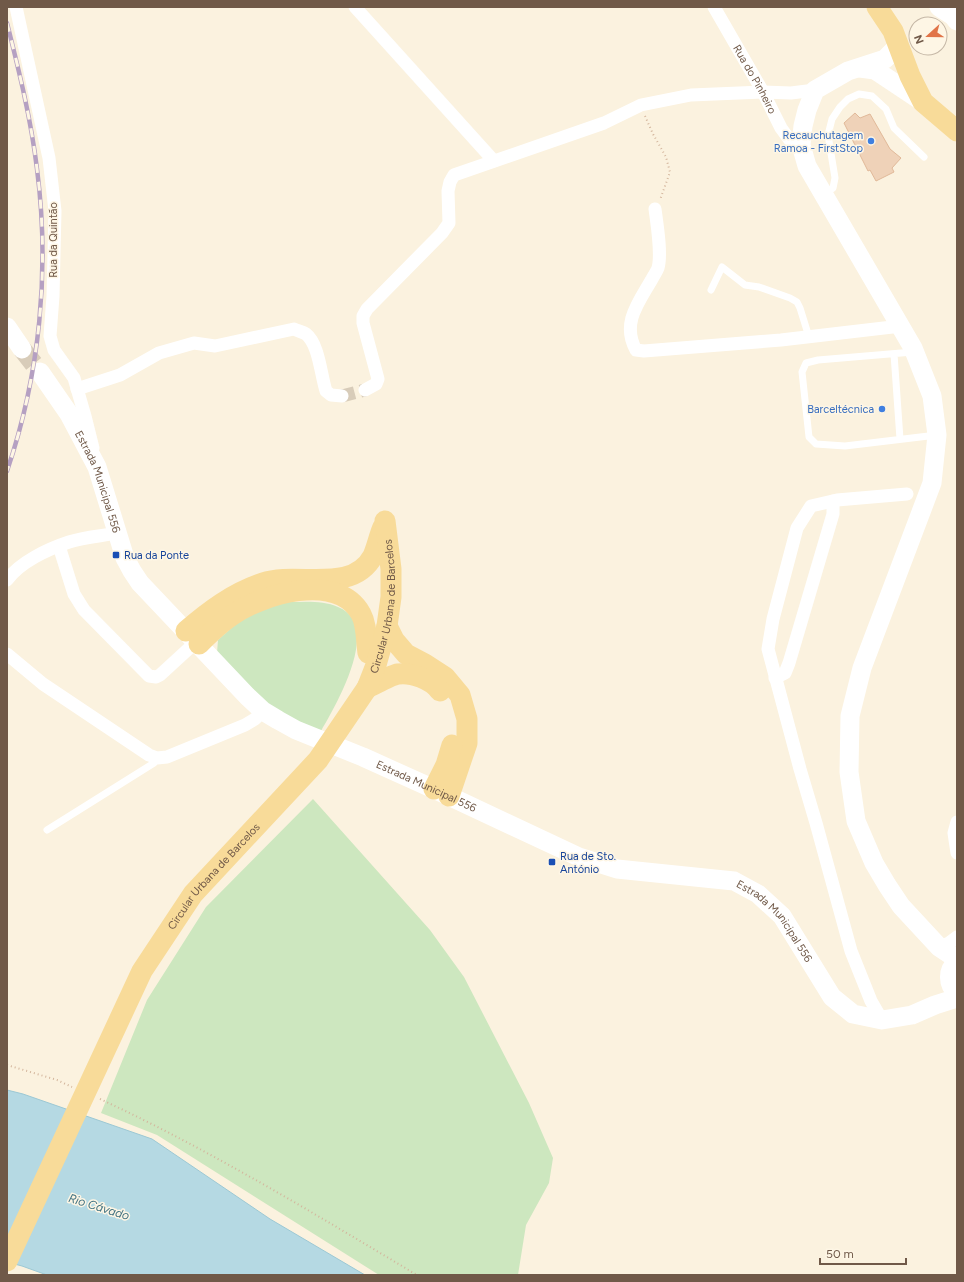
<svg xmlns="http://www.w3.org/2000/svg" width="964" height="1282" font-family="Figtree,sans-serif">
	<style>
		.green { fill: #cde7bf }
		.water { fill: #b5d9e3; stroke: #9cc8d4 }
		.building { fill: #efd2b8; stroke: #e1b999 }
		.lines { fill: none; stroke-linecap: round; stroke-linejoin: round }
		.street-tunnel { stroke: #d8ccb9; stroke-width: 13; stroke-dasharray: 13 6; stroke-linecap: butt }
		.secondary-tunnel { stroke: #d8ccb9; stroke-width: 19; stroke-dasharray: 19 10; stroke-linecap: butt }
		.path { stroke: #d3b59c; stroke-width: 2; stroke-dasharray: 1 3; stroke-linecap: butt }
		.lane { stroke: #fff; stroke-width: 7 }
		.street { stroke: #fff; stroke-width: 13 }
		.secondary { stroke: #fff; stroke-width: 19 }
		.primary { stroke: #f8db99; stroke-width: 21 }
		.rail-casing { stroke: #b5a0c2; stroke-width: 4.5 }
		.rail { stroke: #fef6e5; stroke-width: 3; stroke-dasharray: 9; stroke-linecap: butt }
		.shop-dot { fill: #3f7fe0; stroke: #fef6e5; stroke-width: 1.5 }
		.transit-dot { fill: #1a4fb4; stroke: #fef6e5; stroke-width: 1.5 }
		.labels { text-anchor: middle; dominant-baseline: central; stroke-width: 3; stroke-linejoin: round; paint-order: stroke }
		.street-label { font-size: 11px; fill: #705948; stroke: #fef6e5 }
		.shop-label { font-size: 11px; fill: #366cbe; stroke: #fef6e5; text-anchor: end }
		.transit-label { font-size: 11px; fill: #164399; stroke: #fef6e5; text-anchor: start }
		.water-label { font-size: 12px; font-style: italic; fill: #437483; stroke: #fef6e5 }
	</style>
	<rect width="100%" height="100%" fill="#fbf2df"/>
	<!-- green -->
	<path class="green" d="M287,602c17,0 36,-2 51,5 45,18 -2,98 -17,124l-31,-11 -28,-18 -45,-49 1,-13 29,-26z
		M313,799l117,131 34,47 65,126 24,55 -4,25 -23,42 -8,50h-139l-222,-140 -56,-22 46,-113 59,-93z"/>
	<!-- water -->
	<path class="water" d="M7,1090l16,4 129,45 118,80 95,56h-318l-25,-9 -15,-4z"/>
	<!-- building -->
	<path class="building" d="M855,113l5,5 10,-4 20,35 11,9 -9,10 2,4 -18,9 -6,-11 -2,1 -24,-48z"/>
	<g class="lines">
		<!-- street-tunnel -->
		<path class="street-tunnel" d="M342,396l23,-6"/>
		<!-- secondary-tunnel -->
		<path class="secondary-tunnel" d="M22,349l18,23"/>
		<!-- path -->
		<path class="path" d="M645,116l8,18 13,23 4,15 -10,28
			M7,1065l50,15 15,7
			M100,1099c110,51 213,114 317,176"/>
		<!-- lane -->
		<path class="lane" d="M824,194l9,-6 2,-10 -7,-43 4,-16 8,-12 8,-8 11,-5 13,2 14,13 8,19 30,29
			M711,290l11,-23 23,18 14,2 31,11 7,4 3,6 9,29
			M913,352l-95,8 -12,3 -4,9 7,65 7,7 29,2 92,-11
			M894,354l6,85
			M47,830l107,-67 3,-5"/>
		<!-- street -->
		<g class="street">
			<path d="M16,7l33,151 6,53 -2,85 -3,40 4,14 20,28 11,38 8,32"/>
			<path d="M355,7l139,154"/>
			<path id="s1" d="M714,7l49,85 18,36 8,11 12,6"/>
			<path d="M655,209c2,15 7,45 3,59 -1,3 -4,7 -6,11 -13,23 -31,44 -16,71l8,1 137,-11 120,-14"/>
			<path d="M77,389l43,-14 39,-22 35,-10 21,3 79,-17c4,2 9,3 12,5 13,10 15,42 20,57l5,4 11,1"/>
			<path d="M365,390l11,-6 2,-5 -15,-56v-7l4,-7 75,-76 7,-10 -1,-32 2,-9 4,-7 150,-52 37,-18 50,-10 72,-3 28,1 24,-3"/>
			<path d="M59,546l15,48 10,16 65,66 7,1 4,-2 36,-33"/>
			<path d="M7,580c13,-18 41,-31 62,-38 15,-5 33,-6 48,-9"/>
			<path d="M7,654l36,30 106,71 8,3 10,-1 78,-32 10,-6 8,-8"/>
			<path d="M775,678l10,-5 4,-10 44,-149v-13"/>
			<path d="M957,822l-3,11 3,20"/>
			<path d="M939,947l10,-4 8,-6"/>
			<path d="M882,1020l-11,-19 -20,-50 -35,-128 -16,-54 -32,-120 5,-30 24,-91 14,-22 26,-6 70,-6"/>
		</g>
		<!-- secondary -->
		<g class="secondary">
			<path d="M939,7l14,9 4,5"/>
			<path d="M898,46l-13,13 -37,12 -33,19 -8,20 -4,16 -2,19 6,21 106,182 19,48 5,39 -5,48 -70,185 -12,48 -1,56 7,49 18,42 13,22 14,21 38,41 18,12"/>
			<path d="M860,68l15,2 48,32"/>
			<path d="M7,327l15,22"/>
			<path id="s2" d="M40,372l29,42 28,53 28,91 7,13 8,12 107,113 16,15 15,9 18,10 67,27 71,32 145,68 38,12 117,12 24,13 24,22 50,81 21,17 29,6 30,-5 23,-10 22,-7"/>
			<path d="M957,962c-10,8 -10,22 0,31"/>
		</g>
		<!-- primary -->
		<g class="primary">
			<path d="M877,7l16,24 17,45 13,26 34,29"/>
			<path d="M387,626l7,14 12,14 19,10 20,13 15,18 7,24v24l-18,53"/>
			<path d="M186,631c23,-20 47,-38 77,-48 34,-12 89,12 110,-27 4,-9 6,-20 10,-29"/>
			<path d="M199,644c10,-10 20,-20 32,-28 31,-22 106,-45 130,-2 6,11 5,26 7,39"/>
			<path d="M367,688c7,-3 24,-13 31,-14 14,-2 34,6 42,17"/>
			<path d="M434,789l12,-24 6,-20"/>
			<path id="s3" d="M7,1261l135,-290 51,-77 125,-134 49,-72 9,-23 11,-39 4,-29v-28l-6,-48"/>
		</g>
		<defs>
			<path id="rail" d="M7,23c12,48 24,96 30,146 13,101 3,205 -30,302"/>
		</defs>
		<!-- rail casing -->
		<use href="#rail" class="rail-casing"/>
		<!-- rail -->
		<use href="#rail" class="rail"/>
	</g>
	<!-- markers -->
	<g class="shop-dot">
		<circle cx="871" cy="141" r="4"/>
		<circle cx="882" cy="409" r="4"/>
	</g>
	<g class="transit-dot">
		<rect x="112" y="551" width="8" height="8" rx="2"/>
		<rect x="548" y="858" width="8" height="8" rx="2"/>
	</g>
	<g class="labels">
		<!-- street labels -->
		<g class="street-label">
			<text stroke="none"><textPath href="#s1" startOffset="83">Rua do Pinheiro</textPath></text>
			<text transform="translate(53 240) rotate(-90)">Rua da Quintão</text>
			<text stroke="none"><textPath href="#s2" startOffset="125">Estrada Municipal 556</textPath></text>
			<text stroke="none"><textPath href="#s3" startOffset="767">Circular Urbana de Barcelos</textPath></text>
			<text stroke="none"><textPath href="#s2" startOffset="593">Estrada Municipal 556</textPath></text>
			<text stroke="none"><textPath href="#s3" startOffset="439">Circular Urbana de Barcelos</textPath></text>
			<text stroke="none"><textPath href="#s2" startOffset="977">Estrada Municipal 556</textPath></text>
		</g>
		<!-- shop labels -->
		<g class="shop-label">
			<text x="863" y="135">Recauchutagem<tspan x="863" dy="13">Ramoa - FirstStop</tspan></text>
			<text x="874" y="409">Barceltécnica</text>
		</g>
		<!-- transit labels -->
		<g class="transit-label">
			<text x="124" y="555">Rua da Ponte</text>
			<text x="560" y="856">Rua de Sto.<tspan x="560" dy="13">António</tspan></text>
		</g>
		<!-- water labels -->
		<g class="water-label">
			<text transform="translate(99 1207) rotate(17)">Rio Cávado</text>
		</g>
	</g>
	<!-- border -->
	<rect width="964" height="1282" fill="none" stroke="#705948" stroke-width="16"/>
	<!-- north arrow -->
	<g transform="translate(928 36) rotate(249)"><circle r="19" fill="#fef6e5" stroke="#c5b7a6"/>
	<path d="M0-3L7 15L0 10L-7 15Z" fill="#e17448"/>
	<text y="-6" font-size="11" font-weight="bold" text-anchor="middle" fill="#705948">N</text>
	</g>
	<!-- scale -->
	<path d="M820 1258v6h86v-6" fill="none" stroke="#705948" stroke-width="2"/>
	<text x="826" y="1258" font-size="12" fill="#705948" stroke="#fef6e5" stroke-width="3" paint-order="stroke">50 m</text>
</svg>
